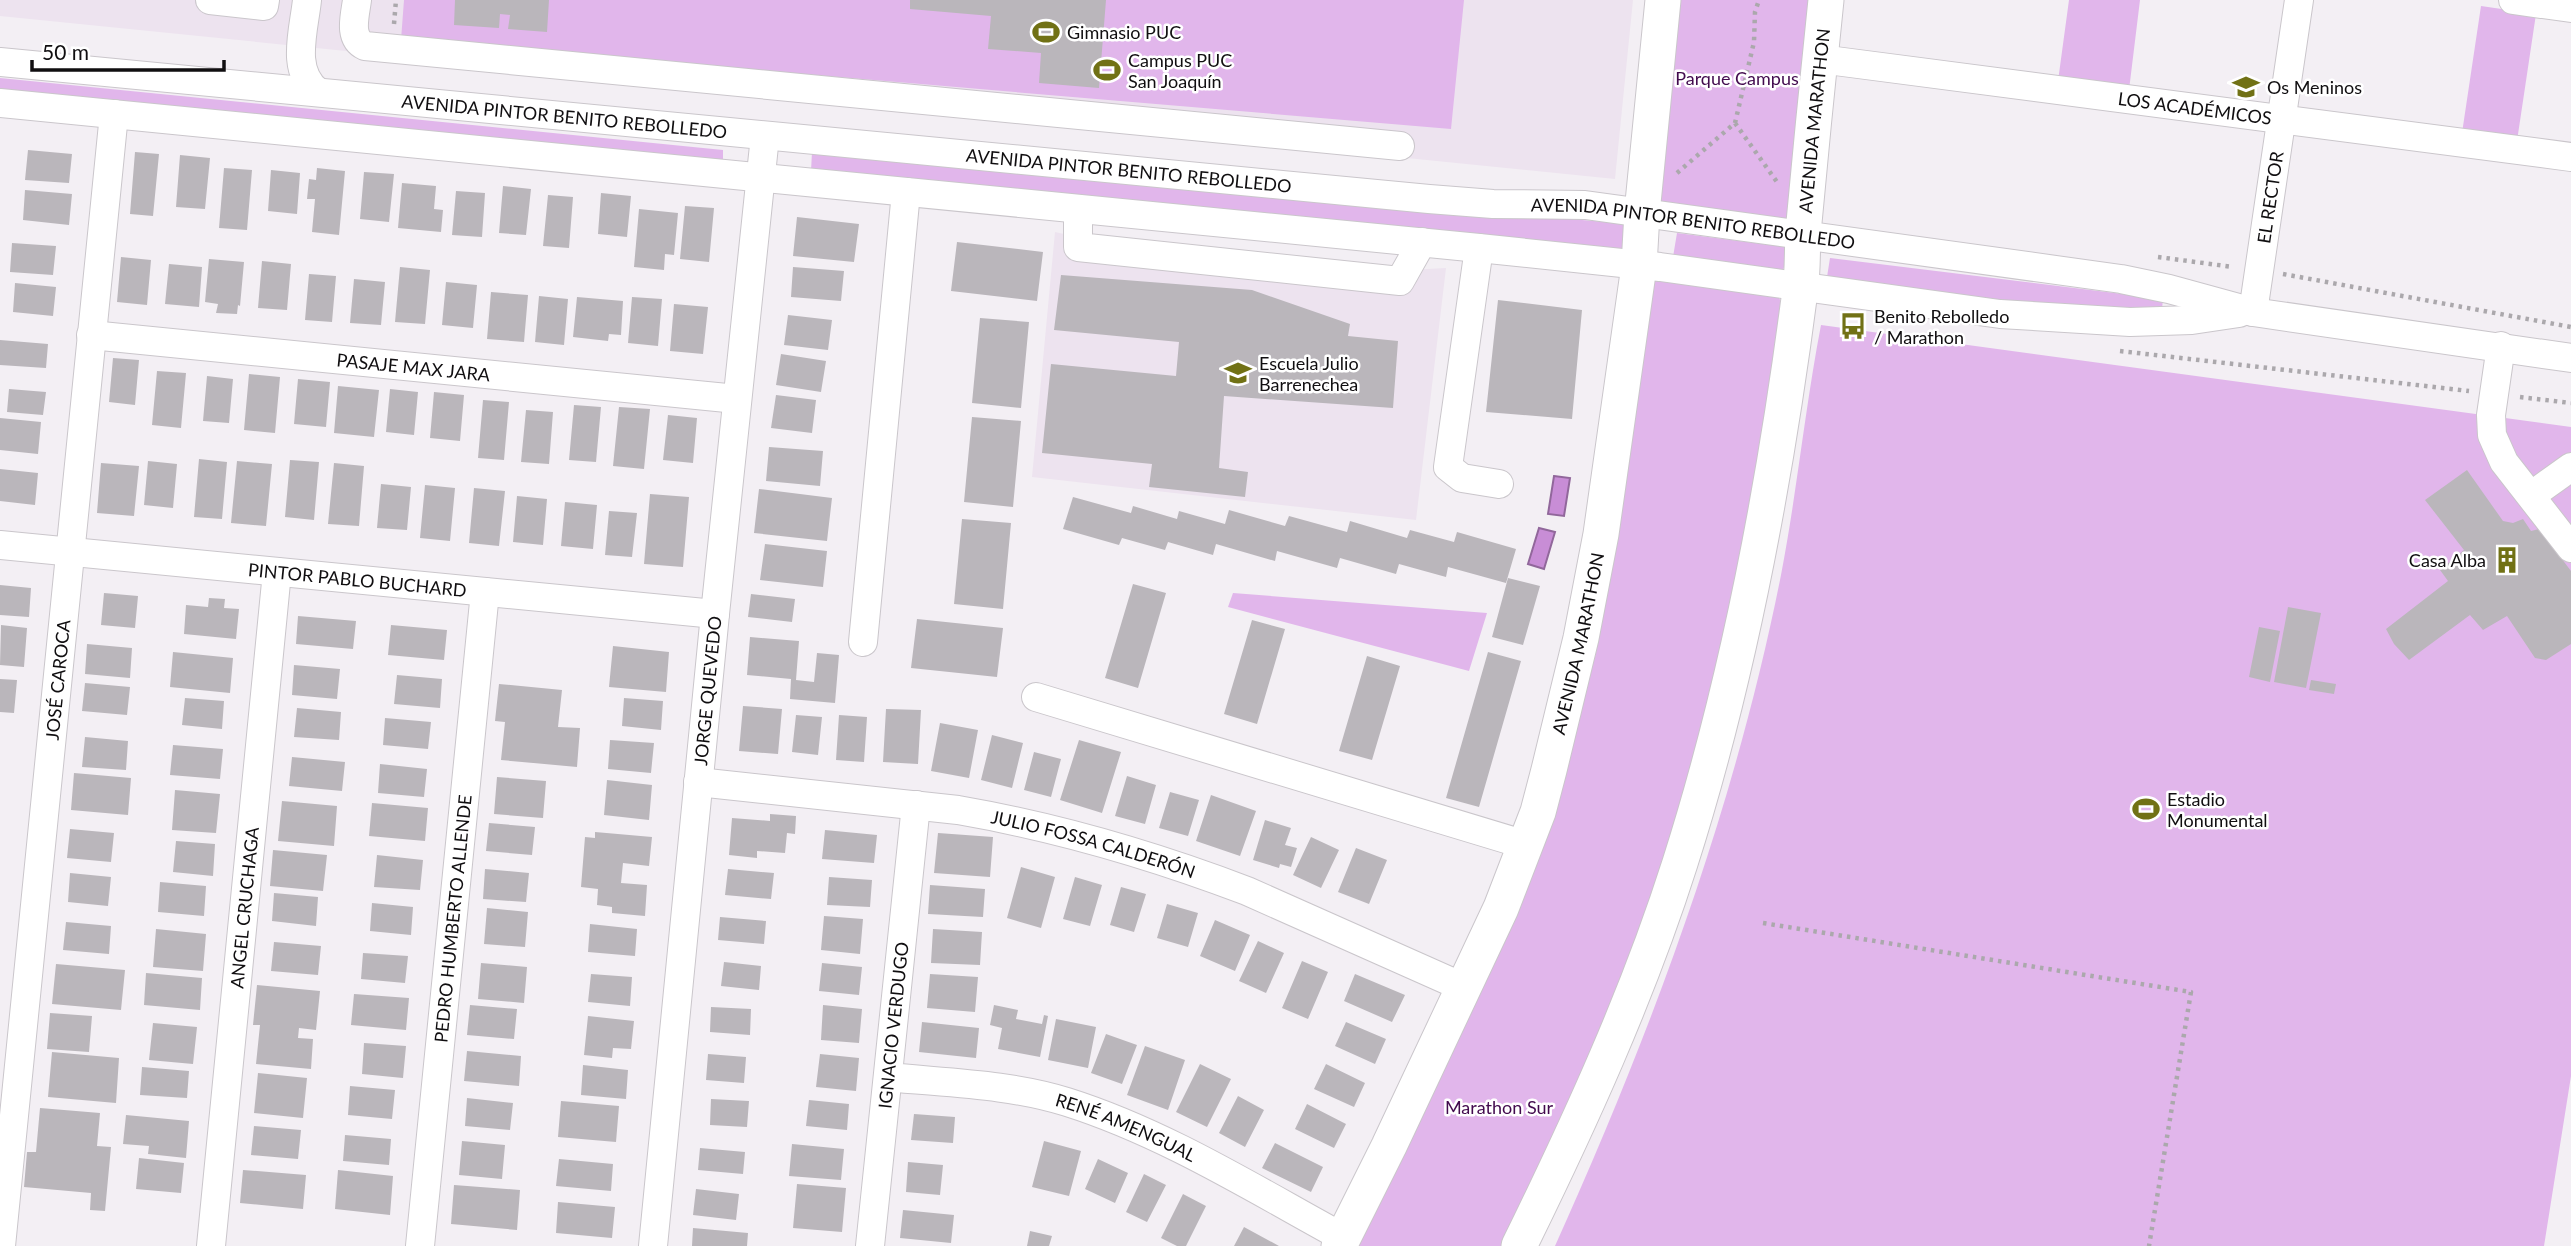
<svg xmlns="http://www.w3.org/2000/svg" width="2571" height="1246" font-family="Lato,sans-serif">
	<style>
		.built { fill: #ede3ef }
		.green { fill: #e1b6eb }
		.water { fill: #c88dd6; stroke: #91679b; stroke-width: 2 }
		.building { fill: #bab6bb }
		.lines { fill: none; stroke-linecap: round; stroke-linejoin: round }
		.minor-casing { stroke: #cac6cb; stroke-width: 30 }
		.major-casing { stroke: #cac6cb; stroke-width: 37 }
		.path { stroke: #aba8ac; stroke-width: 4.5; stroke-dasharray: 3.5 5; stroke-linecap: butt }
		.minor { stroke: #fff; stroke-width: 28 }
		.major { stroke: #fff; stroke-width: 35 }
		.labels { text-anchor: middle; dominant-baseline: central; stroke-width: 5; stroke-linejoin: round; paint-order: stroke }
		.poi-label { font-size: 18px; fill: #100e10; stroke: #fff; text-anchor: start }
		.park-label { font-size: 18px; fill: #420a4e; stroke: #fff }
		.street-label { font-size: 18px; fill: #100e10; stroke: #fff }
	</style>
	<rect width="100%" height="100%" fill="#f3eff4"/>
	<!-- built -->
	<path class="built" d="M0,0h1633l-18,179 -1615,-163z
		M1055,232l22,5 331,33 38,-2 -30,252 -384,-43z"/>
	<!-- green -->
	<path class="green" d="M404,0h1060l-13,129 -1050,-89z
		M1677,0h136l-23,221 -134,-17z
		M2069,0h71l-11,90 -71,-9z
		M2481,6l55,8 -19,127 -55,-8z
		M0,78l723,72v11l-723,-70z
		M812,152l723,64 94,8 -5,28 -813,-81z
		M1677,233l109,14 3,8 -7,17 -109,-15z
		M1830,258l333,41 -1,10 -136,-6 -199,-26z
		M1653,278l124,17 11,17 -53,309 -52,203 -123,316 -57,106h-148l190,-408 51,-185z
		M1821,325l750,102v649l-27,170h-989c97,-215 180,-439 226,-671 16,-83 24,-167 40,-250z
		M1233,593l254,20 -18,58 -241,-64z"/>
	<!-- water -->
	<path class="water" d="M1554,476l16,2 -6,38 -16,-2z
		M1539,528l16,4 -11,37 -16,-5z"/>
	<!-- building -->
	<path class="building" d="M455,0h94l-2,32 -39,-3 2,-14 -10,-1 -1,14 -45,-3z
		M910,0h196l-7,88 -60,-5 2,-30 -53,-4 3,-33 -81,-7z
		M28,150l44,4 -3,29 -44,-3z
		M135,152l24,2 -6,62 -23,-2z
		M180,155l30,3 -5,51 -29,-2z
		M224,168l28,2 -5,60 -28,-2z
		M317,168l28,3 -6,64 -27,-3 3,-33h-8l2,-20 7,1z
		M271,170l29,3 -3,41 -29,-3z
		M364,172l30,2 -5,48 -29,-3z
		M402,183l34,3 -2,23 9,1 -2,22 -43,-4z
		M503,186l28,3 -5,46 -27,-2z
		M25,190l47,4 -3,31 -46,-5z
		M456,191l29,2 -3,44 -30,-2z
		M601,193l30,3 -4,41 -29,-3z
		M548,195l25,2 -4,51 -26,-2z
		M685,206l29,2 -5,54 -29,-3z
		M639,209l39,4 -4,42 -9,-1 -1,16 -30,-3z
		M797,217l62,7 -5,38 -61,-6z
		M957,242l86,10 -6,49 -86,-10z
		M12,243l44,3 -3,29 -43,-3z
		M121,257l30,3 -4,45 -30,-3z
		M209,259l35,3 -4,44 -2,-1 -1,9 -21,-1 2,-9 -13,-2z
		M262,261l29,3 -4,46 -29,-2z
		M169,264l33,3 -3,40 -34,-3z
		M400,267l30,3 -5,54 -30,-2z
		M793,267l51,4 -3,30 -50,-4z
		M309,274l27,2 -4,46 -27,-2z
		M1061,275l191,15 98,34 -2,12 50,5 -5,67 -169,-12 -5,72 29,4 -3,25 -96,-10 3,-23 -110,-11 9,-89 125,12 3,-34 -125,-12z
		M354,279l31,3 -4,43 -31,-2z
		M446,282l31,3 -4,43 -31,-3z
		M15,283l41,4 -3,29 -40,-4z
		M491,292l37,3 -4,47 -37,-3z
		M539,296l29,3 -4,46 -29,-3z
		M577,297l46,4 -2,34 -12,-1 -1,7 -35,-4z
		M632,297l30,2 -4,47 -30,-3z
		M1498,300l84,10 -10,109 -86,-7z
		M674,304l34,3 -5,47 -33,-3z
		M788,315l44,5 -4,30 -44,-5z
		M980,318l49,4 -8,86 -49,-5z
		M0,340l48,4 -2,24 -46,-3z
		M781,354l45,7 -5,31 -45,-7z
		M113,358l26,2 -4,45 -26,-3z
		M157,371l29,2 -5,55 -29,-3z
		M249,374l31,3 -5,56 -31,-3z
		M207,376l26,3 -4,44 -26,-2z
		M298,379l32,3 -4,45 -32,-3z
		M338,386l41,4 -5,47 -40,-4z
		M9,389l37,3 -3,23 -36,-3z
		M390,389l28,3 -4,43 -28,-3z
		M434,392l30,3 -4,46 -30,-3z
		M776,395l40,5 -4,33 -41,-5z
		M483,400l26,2 -5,58 -26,-2z
		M574,405l27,2 -5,55 -27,-2z
		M619,407l31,2 -6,60 -31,-3z
		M526,410l27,2 -4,52 -28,-2z
		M668,415l29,3 -4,45 -30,-3z
		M972,417l49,4 -8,86 -49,-5z
		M0,418l41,4 -3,32 -38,-4z
		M769,447l54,4 -3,35 -54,-5z
		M199,459l28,3 -5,57 -28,-2z
		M290,460l29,2 -5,58 -29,-3z
		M148,461l29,3 -4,44 -29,-3z
		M237,461l35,3 -6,62 -35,-3z
		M101,463l38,3 -5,50 -37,-3z
		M334,463l30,3 -5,60 -31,-2z
		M0,469l38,4 -3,32 -35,-4z
		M2467,470l36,51 10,2 10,-4 8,12 8,-2 32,42v73l-25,16 -11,-2 -28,-42 -24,14 -13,-15 -61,45 -15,-16 -8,-15 62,-48 -8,-11 24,-20 -39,-50z
		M381,484l30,3 -4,43 -30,-2z
		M425,485l30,3 -5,53 -30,-3z
		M474,488l31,3 -6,55 -30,-3z
		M759,489l73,9 -5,43 -73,-8z
		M650,494l39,3 -6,70 -39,-3z
		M517,496l30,3 -4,46 -30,-3z
		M1073,497l58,16 2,-7 44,13 2,-8 46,13 4,-14 56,16 4,-10 58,16 3,-11 57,17 3,-8 44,12 3,-10 59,17 -10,34 -58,-16 -2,10 -47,-13 -3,10 -56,-16 -3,10 -60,-17 -2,10 -59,-17 -3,11 -45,-13 -3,8 -43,-12 -3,7 -56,-16z
		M565,502l32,3 -4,44 -32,-3z
		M609,511l28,2 -5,44 -27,-2z
		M962,519l49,4 -8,86 -49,-5z
		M765,544l62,7 -4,36 -63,-7z
		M1508,578l32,8 -17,59 -31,-8z
		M1133,584l33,9 -28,95 -33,-10z
		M0,585l31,3 -2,29 -29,-2z
		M104,593l34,3 -3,32 -34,-3z
		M751,594l44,5 -3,23 -44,-5z
		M209,598l16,1 -1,9 15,1 -3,30 -52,-5 2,-29 22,2z
		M2288,607l33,6 -15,75 -32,-6z
		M298,616l58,5 -3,28 -57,-5z
		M917,619l86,9 -6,49 -86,-9z
		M1252,620l33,9 -28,95 -33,-10z
		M1,625l26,3 -3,39 -24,-2z
		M391,625l56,5 -3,30 -56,-5z
		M2259,627l21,4 -10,51 -21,-5z
		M750,637l49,4 -3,39 18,2 3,-29 22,2 -4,48 -45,-4 1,-20 -44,-4z
		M87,644l45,4 -2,30 -45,-4z
		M613,646l56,6 -3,40 -57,-5z
		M173,652l60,6 -3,35 -60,-6z
		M1488,652l33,9 -42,146 -33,-9z
		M1367,656l33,10 -28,94 -33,-9z
		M294,665l46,4 -3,30 -45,-4z
		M397,675l45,4 -2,29 -46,-4z
		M0,679l17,1 -3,33 -14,-1z
		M2311,680l25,4 -2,10 -25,-4z
		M85,683l45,4 -3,28 -45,-4z
		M499,684l63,6 -4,37 22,1 -3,39 -76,-7 4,-38 -10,-1z
		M185,698l39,3 -2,28 -40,-4z
		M624,698l39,3 -2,29 -39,-4z
		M743,706l39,3 -4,45 -39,-3z
		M297,708l44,4 -2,28 -45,-3z
		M886,709l35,1 -3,54 -35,-2z
		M796,715l26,2 -4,38 -26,-3z
		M839,715l28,2 -3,45 -28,-2z
		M385,718l46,4 -3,27 -45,-4z
		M940,723l38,7 -9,48 -38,-7z
		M992,735l31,8 -11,45 -31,-8z
		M85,737l43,4 -2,29 -44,-3z
		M610,740l44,3 -3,30 -43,-4z
		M1079,740l42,12 -19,61 -42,-13z
		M173,745l50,4 -3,30 -50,-4z
		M1034,752l27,7 -10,38 -27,-7z
		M292,757l53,5 -3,29 -53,-5z
		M380,764l47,5 -3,28 -46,-4z
		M74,773l57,5 -3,37 -57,-5z
		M1127,776l29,9 -11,39 -30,-8z
		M497,777l49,4 -3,37 -49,-4z
		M607,780l45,5 -3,35 -45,-5z
		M175,790l45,4 -4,39 -44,-3z
		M1170,792l29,8 -11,36 -29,-8z
		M1211,795l45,16 -16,45 -44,-15z
		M282,801l55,5 -3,40 -56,-5z
		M372,803l56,5 -3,33 -56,-5z
		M770,814l26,2 -1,18 -8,-1 -2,20 -28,-2v7l-28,-3 3,-37 38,3z
		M1265,820l26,8 -6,17 12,3 -6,19 -11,-3 -1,4 -26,-8z
		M489,823l46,4 -3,28 -46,-4z
		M70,829l44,4 -3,29 -44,-4z
		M825,830l52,5 -3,28 -52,-4z
		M595,832l57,5 -3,29 -26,-3 -2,20 26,2 -2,31 -33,-3v-6l-15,-2 1,-16 -17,-2 4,-50 10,1z
		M938,833l55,4 -3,40 -56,-4z
		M1311,837l28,13 -18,38 -28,-13z
		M176,841l39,3 -2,32 -40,-4z
		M1356,848l31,12 -18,44 -31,-12z
		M273,850l54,5 -4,36 -53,-5z
		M377,855l46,5 -3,30 -46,-3z
		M1021,867l34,10 -14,51 -34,-10z
		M485,869l44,4 -3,29 -43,-3z
		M728,869l46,4 -3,26 -46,-4z
		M70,873l41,4 -3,29 -40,-4z
		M829,877l43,3 -2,27 -43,-2z
		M1075,877l27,8 -12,41 -27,-7z
		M160,882l46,4 -2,30 -46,-4z
		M930,885l55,4 -2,28 -55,-3z
		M1121,887l25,7 -12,38 -24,-7z
		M274,893l44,4 -2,29 -44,-5z
		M372,903l41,4 -2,28 -41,-4z
		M1167,904l31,9 -10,34 -31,-9z
		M487,908l41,4 -3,35 -41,-3z
		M824,916l39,3 -3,35 -39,-4z
		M720,917l46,4 -2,23 -46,-4z
		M1215,920l35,15 -15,36 -35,-15z
		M66,922l45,4 -2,28 -46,-4z
		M590,924l47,5 -2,27 -47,-4z
		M156,929l50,5 -3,37 -50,-4z
		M933,929l49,3 -2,33 -49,-2z
		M1258,941l26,12 -18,40 -27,-12z
		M274,942l47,4 -3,29 -47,-4z
		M363,953l45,3 -3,27 -44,-4z
		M1302,961l26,11 -20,47 -26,-11z
		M724,962l37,4 -2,24 -38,-4z
		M481,963l46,4 -3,36 -46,-4z
		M822,963l40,4 -3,28 -40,-4z
		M56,964l69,6 -4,40 -69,-6z
		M146,973l56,5 -2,32 -56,-5z
		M591,974l41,3 -2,29 -42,-4z
		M930,974l48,3 -3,35 -48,-4z
		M1355,974l50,21 -13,27 -48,-21z
		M257,985l63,6 -4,39 -17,-2 -1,10 15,1 -2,30 -55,-5 4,-39h-7z
		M354,994l55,4 -3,32 -55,-5z
		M470,1005l47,4 -3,30 -47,-4z
		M823,1005l39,4 -3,34 -38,-3z
		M994,1005l24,5 -2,9 26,5 2,-9 4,1 -8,41 -42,-8 4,-21 -12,-3z
		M711,1007l40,2 -1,26 -40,-3z
		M50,1013l42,3 -3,36 -42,-3z
		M588,1016l46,5 -3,28 -18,-1 -1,10 -28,-3z
		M1056,1019l40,8 -8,41 -40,-8z
		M922,1022l57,6 -3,30 -57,-6z
		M1346,1022l40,17 -11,25 -40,-18z
		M153,1023l44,4 -4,37 -44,-4z
		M1106,1034l31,11 -15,39 -31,-11z
		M364,1043l42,3 -3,32 -41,-4z
		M1145,1046l40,14 -17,50 -41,-15z
		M467,1051l54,5 -2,30 -55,-5z
		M52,1052l67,6 -3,45 -68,-6z
		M708,1054l38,3 -2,26 -38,-3z
		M820,1054l39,4 -3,33 -40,-4z
		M1200,1064l31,15 -24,48 -31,-15z
		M1326,1064l39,19 -11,24 -40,-18z
		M583,1065l45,5 -2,29 -45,-4z
		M142,1067l47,4 -2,27 -47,-3z
		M258,1073l49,5 -4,40 -49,-5z
		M350,1086l45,4 -3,29 -44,-4z
		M1238,1096l26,14 -19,37 -26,-14z
		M467,1098l46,5 -3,27 -45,-4z
		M711,1099l38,2 -2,26 -37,-2z
		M809,1100l40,4 -2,26 -41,-4z
		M561,1101l58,5 -3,36 -58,-5z
		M1307,1104l39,20 -12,24 -39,-19z
		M40,1108l60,5 -3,33 14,1 -6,64 -15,-1 1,-17 -67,-6 3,-35h9z
		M914,1114l41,3 -2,26 -42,-3z
		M126,1115l63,6 -3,37 -38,-4 1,-8 -26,-2z
		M254,1126l47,4 -3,29 -47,-4z
		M345,1135l46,4 -2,26 -46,-4z
		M462,1141l43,4 -3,34 -43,-4z
		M1044,1141l37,10 -12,45 -37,-9z
		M1275,1143l48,24 -12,25 -49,-24z
		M792,1144l52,5 -3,31 -52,-4z
		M700,1148l45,4 -2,22 -45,-4z
		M139,1158l45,5 -3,30 -45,-4z
		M559,1159l54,5 -2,27 -55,-5z
		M1098,1159l30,14 -13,30 -30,-14z
		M908,1162l35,3 -3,30 -34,-3z
		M243,1170l63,5 -3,34 -63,-6z
		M338,1170l55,6 -3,39 -55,-6z
		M1144,1174l22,11 -19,37 -21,-10z
		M797,1184l49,4 -4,44 -49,-4z
		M454,1185l66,5 -3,40 -66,-6z
		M696,1189l43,5 -3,26 -43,-5z
		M1183,1194l23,12 -20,40h-9l-16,-8z
		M558,1202l57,5 -3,31 -56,-5z
		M903,1210l51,5 -3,28 -51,-5z
		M1244,1227l35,19h-45z
		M693,1228l55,5 -1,13h-55z
		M1030,1231l22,5 -3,10h-22z"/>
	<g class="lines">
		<defs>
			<g id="minor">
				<path d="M210,0l54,6 1,-6"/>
				<path d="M307,0c-3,30 -17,71 11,92"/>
				<path d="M357,0c-2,16 -9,38 8,46l1035,100"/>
				<path d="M2513,0l58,8"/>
				<path id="s1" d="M1820,59l751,98"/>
				<path id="s2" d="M0,62l1429,137 64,5 92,1 536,74 48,10 84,23 318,46"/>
				<path d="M0,103l1479,145 181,19 340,47 130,8 62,-2 47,-7"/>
				<path d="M1078,209v38l322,34 22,-39"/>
				<path d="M1479,248l-31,219 14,11 37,6"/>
				<path id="s3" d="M2253,312l46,-312"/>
				<path id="s4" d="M91,335l646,64"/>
				<path d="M2501,346l-10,69 1,20 12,27 67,86"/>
				<path d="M2532,495l39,-28"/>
				<path id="s5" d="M0,545l715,69"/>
				<path d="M863,642l43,-450"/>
				<path d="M1036,697l490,148"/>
				<path id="s6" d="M698,782l260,28c98,17 197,46 289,81l218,97"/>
				<path id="s7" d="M888,1077c59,6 122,7 179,25 98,31 187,87 277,136"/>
				<path id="s8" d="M1,1246l113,-1132"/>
				<path id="s9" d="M211,1246l66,-674"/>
				<path id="s10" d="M420,1246l65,-654"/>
				<path id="s11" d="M653,1246l62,-632 50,-478"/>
				<path id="s12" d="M870,1246l46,-441"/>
			</g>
			<g id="major">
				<path id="s13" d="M1339,1246l50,-100 112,-238 37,-96 11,-42 32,-132 20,-104 38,-268 3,-53 21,-213"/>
				<path id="s14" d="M1519,1246c61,-124 119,-251 161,-383 59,-185 95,-379 120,-572 3,-19 2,-39 3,-58 7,-78 15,-155 23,-233"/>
			</g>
		</defs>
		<!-- minor casing -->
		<use href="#minor" class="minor-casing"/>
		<!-- major casing -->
		<use href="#major" class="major-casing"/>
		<!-- path -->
		<path class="path" d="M394,24l2,-24
			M1735,123l42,59
			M1677,173l58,-50 19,-81 1,-30 4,-12
			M2158,257l75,10
			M2283,274l288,53
			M2120,351l349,40
			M2520,397l51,6
			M1763,923l428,69 -42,254"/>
		<!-- minor -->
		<use href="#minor" class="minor"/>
		<!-- major -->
		<use href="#major" class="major"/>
	</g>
	<!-- icons -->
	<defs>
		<symbol id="stadium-bare" viewBox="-9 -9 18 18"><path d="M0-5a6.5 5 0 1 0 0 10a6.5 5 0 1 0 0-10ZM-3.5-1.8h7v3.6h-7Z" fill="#717115" stroke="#fff" stroke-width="2.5" paint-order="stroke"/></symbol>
		<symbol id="school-bare" viewBox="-9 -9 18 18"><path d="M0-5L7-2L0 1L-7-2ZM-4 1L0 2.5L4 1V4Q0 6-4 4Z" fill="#717115" stroke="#fff" stroke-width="2.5" paint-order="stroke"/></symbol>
		<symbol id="bus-bare" viewBox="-9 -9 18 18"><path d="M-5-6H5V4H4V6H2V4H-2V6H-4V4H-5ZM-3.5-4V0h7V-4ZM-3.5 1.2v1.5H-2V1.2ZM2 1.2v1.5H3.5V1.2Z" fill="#717115" stroke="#fff" stroke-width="2.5" paint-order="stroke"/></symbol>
		<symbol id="building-bare" viewBox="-9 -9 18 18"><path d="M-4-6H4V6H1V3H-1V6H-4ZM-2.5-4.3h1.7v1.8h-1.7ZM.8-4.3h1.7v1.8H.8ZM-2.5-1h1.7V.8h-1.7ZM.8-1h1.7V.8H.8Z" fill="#717115" stroke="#fff" stroke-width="2.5" paint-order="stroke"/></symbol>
	</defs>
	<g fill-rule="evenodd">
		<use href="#stadium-bare" x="1027" y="13" width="38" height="38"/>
		<use href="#stadium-bare" x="1088" y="51" width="38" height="38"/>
		<use href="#school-bare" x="2227" y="68" width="38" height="38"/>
		<use href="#bus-bare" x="1834" y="307" width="38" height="38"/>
		<use href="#school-bare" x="1219" y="354" width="38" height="38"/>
		<use href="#building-bare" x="2488" y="541" width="38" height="38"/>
		<use href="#stadium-bare" x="2127" y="790" width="38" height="38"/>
	</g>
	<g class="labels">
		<!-- poi labels -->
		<g class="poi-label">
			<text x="1067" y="32">Gimnasio PUC</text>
			<text x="1128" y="60">Campus PUC<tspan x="1128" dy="21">San Joaquín</tspan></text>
			<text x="2267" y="87">Os Meninos</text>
			<text x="1874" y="316">Benito Rebolledo<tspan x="1874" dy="21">/ Marathon</tspan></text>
			<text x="1259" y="363">Escuela Julio<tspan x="1259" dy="21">Barrenechea</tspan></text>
			<text x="2486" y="560" text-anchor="end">Casa Alba</text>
			<text x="2167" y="799">Estadio<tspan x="2167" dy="21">Monumental</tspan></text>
		</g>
		<!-- park labels -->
		<g class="park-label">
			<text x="1737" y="78">Parque Campus</text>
			<text x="1499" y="1107">Marathon Sur</text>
		</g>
		<!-- street labels -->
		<g class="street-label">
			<text stroke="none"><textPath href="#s1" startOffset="378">LOS ACADÉMICOS</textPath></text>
			<text stroke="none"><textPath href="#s2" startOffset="567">AVENIDA PINTOR BENITO REBOLLEDO</textPath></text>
			<text stroke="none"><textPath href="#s14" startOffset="1172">AVENIDA MARATHON</textPath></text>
			<text stroke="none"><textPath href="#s2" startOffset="1134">AVENIDA PINTOR BENITO REBOLLEDO</textPath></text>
			<text stroke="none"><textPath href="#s3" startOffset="116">EL RECTOR</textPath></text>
			<text stroke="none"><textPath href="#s2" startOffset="1701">AVENIDA PINTOR BENITO REBOLLEDO</textPath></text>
			<text stroke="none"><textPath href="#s4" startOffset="324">PASAJE MAX JARA</textPath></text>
			<text stroke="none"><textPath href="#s5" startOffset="359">PINTOR PABLO BUCHARD</textPath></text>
			<text stroke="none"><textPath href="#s13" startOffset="651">AVENIDA MARATHON</textPath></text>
			<text stroke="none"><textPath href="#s8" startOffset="569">JOSÉ CAROCA</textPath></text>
			<text stroke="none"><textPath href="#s11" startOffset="558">JORGE QUEVEDO</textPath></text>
			<text stroke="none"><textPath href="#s6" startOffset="401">JULIO FOSSA CALDERÓN</textPath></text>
			<text stroke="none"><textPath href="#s9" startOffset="340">ANGEL CRUCHAGA</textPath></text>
			<text stroke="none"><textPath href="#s10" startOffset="329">PEDRO HUMBERTO ALLENDE</textPath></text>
			<text stroke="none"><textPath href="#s12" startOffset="222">IGNACIO VERDUGO</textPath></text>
			<text stroke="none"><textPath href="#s7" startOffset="245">RENÉ AMENGUAL</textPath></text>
		</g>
	</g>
	<!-- scale -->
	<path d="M32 60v10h192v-10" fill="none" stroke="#100e10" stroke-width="3.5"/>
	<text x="42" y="60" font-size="21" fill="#100e10" stroke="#ffffff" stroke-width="5" paint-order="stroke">50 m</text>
</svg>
